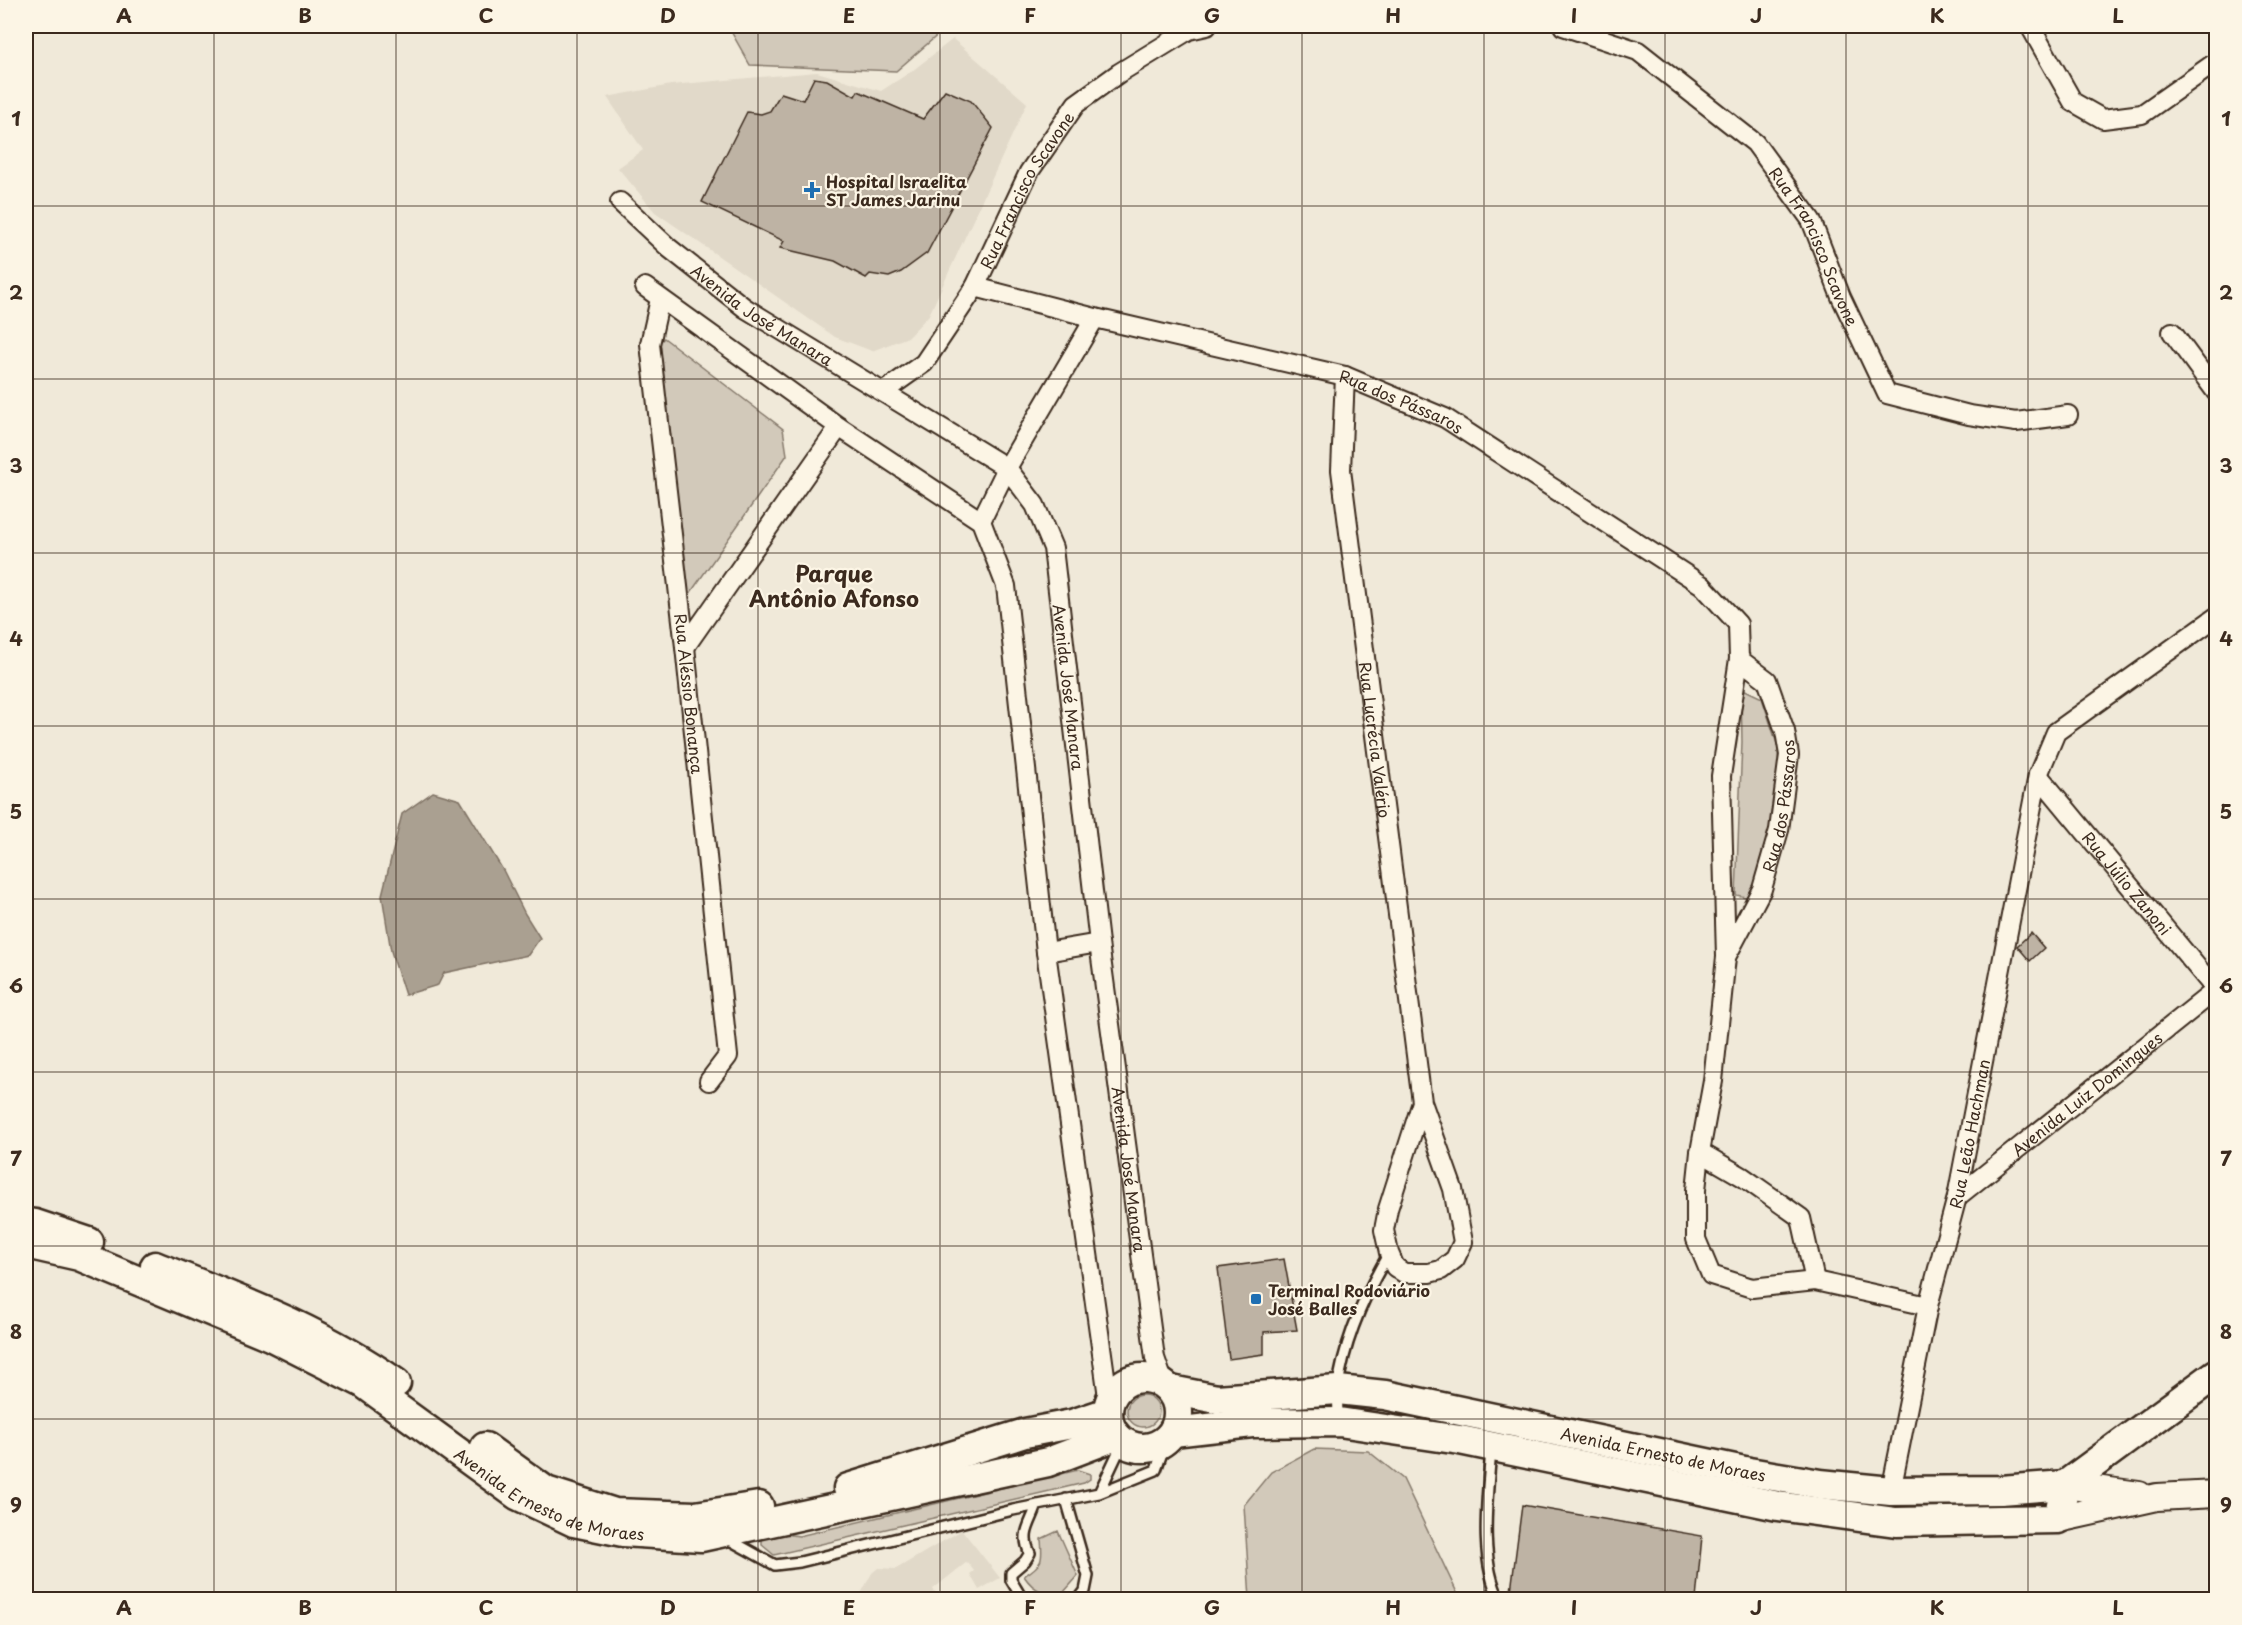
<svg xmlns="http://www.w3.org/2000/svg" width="2242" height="1625" font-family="'Playpen Sans',sans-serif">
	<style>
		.built { fill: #e1d9c9 }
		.green { fill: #d2c9ba; stroke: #867a6c; stroke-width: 1.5 }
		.water { fill: #aaa091; stroke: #7e7163; stroke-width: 1.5 }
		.building { fill: #beb3a4; stroke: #3b2a1e; stroke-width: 1.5 }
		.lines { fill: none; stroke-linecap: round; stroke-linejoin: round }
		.lane-casing { stroke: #3b2a1e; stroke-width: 14 }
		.street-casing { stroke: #3b2a1e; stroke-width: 22 }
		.secondary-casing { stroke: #3b2a1e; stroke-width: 30 }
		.primary-casing { stroke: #3b2a1e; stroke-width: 33 }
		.lane { stroke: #fcf5e5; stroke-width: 9 }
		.street { stroke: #fcf5e5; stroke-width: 18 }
		.secondary { stroke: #fcf5e5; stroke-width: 26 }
		.primary { stroke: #fcf5e5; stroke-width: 28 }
		.grid { fill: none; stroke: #3b2a1e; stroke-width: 1.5; stroke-opacity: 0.55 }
		.poi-dot { fill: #1f6fb2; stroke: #fcf5e5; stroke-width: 2 }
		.labels { text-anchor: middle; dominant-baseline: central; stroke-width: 4.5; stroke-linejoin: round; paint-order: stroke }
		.poi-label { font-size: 16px; font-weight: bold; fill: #3b2a1e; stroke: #fcf5e5; text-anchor: start }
		.street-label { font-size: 16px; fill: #3b2a1e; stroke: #fcf5e5 }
		.district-label { font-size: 22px; font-weight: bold; fill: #3b2a1e; stroke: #fcf5e5 }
		.neatline { fill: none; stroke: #3b2a1e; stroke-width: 2 }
		.grid-label { font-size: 20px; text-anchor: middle; font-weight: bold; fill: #3b2a1e }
	</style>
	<rect width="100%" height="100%" fill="#f0e9d9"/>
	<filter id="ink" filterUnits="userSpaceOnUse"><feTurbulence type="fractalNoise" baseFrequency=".0167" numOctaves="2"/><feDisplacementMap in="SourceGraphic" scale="12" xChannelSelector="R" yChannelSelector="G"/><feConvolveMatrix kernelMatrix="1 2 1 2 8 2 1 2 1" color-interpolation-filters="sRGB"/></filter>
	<g filter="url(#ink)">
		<!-- built -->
		<path class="built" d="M953,39l74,64 -98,212 -21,22 -36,14 -37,-14 -180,-125 -37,-44 25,-18 -36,-53 64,-12 146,-13 64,19 31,-20z
			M962,1530l38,48 -21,12 -9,-16 4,-3 -7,-9 -34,27 7,10h-82l14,-26 6,-5 18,1z"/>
		<!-- green -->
		<path class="green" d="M728,26h220l-52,45 -146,-6z
			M664,338l119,91 4,26 -98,140 -37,-245z
			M1741,688l21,10 16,49 1,35 -10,67 -19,49 -14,-3 6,-153z
			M1127 1411a16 16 0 1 1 32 0a16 16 0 1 1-32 0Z
			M1314,1449l54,2 35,28 57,120h-210l-6,-94 27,-33z
			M1078,1470l12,4v5l-6,4 -310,72 -12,-10v-14l37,5z
			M1058,1531l20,45 -15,17c-18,2 -29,-2 -39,-17 19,-12 19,-15 17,-37z"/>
		<!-- water -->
		<path class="water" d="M433,792l27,8 43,70 22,44 15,24 -12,17 -84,18 -6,12 -33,10 -14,-44 -9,-56 20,-81z"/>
		<!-- building -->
		<path class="building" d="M814,78l13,2 28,16 3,-5 65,28 22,-29 26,11 22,27 -66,125 -26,19 -12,5 -19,-3 -4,4 -31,-17 -55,-13 4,-7 -82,-39 45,-90 14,2 9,-3 11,-18 22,7z
			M2031,933l13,15 -14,13 -13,-15z
			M1284,1259l13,71 -33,2v22l-35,5 -11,-91z
			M1522,1505l180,31 -6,63h-118l-67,-8z"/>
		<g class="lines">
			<defs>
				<path id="lane" d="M1338,1420c0,-11 -1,-22 0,-33 6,-46 27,-93 51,-134
					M1491,1449c-3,45 -13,110 9,151
					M1099,1493l24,-51
					M1066,1499l22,77 -3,15 -7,9
					M728,1539l47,26 25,-3 213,-52 86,-17 57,-23 11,-31
					M1023,1600l-12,-20v-7l14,-12 5,-8c-10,-19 1,-29 7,-48"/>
				<g id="street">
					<path id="s1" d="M1563,26l75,25 117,92 56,77 30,77 46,97 82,21 47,7 52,-7"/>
					<path d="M2030,26l43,76 30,17 39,-5 74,-52"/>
					<path id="s2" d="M620,202l49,46 76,60 262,160 28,37 18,43 46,395 56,415 9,26"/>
					<path d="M645,287l194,140 142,94 25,65 40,366 63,452"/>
					<path id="s3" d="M975,287l120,31 250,58 100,42 257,167 36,39 1,35 -18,117 5,181 -13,124 -13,71 -4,38v49l15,36 41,13 63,-7 113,25"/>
					<path id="s4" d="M660,299l-10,45 35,303 43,409 -19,25"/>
					<path d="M2172,332l44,60"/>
					<path id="s5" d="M1345,376l-4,94 81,632 31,87 10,53 -8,17 -14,11 -12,3h-25l-9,-6 -6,-14 -5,-23 4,-21 34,-107"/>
					<path id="s6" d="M883,392l41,-29 51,-76 54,-115 47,-68 43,-31 70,-43 18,-4"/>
					<path d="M981,521l26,-53 88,-150"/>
					<path d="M685,647l154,-220"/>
					<path id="s7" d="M2038,775l178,215"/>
					<path d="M1046,952l53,-9"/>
					<path id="s8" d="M1727,955l35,-66 17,-59 10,-75 -4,-24 -18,-51 -28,-21"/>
					<path d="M1700,1152l43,25 58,41 14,63"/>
					<path id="s9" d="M1957,1197l259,-207"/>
					<path id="s10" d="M1891,1491l37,-185 29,-109 81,-422 18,-43 160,-115"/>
				</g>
				<path id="secondary" d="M2065,1485l74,10
					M2058,1519l99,-22 59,-3"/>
				<g id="primary">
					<path d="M26,1223l9,1 54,18"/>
					<path id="s11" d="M26,1244l53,12 191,80 93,47 154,112 57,27 49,10 78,5 347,-75 68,-26"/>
					<path d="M155,1266c85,34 166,64 241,117"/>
					<circle cx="1143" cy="1413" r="35"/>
					<path id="s12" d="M1171,1390l46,9 121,-9 47,5 364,77 71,12 71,7 110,-1 64,-5"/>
					<path d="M1173,1432l79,-9 87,-1 121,18 318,66 118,16 162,-3 7,-34 151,-111"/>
					<path d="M485,1447l61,44 69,22 80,3 64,-10"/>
					<path d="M848,1488l177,-55 47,-9 36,-12"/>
				</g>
			</defs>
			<!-- lane casing -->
			<use href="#lane" class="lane-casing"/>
			<!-- street casing -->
			<use href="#street" class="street-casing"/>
			<!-- secondary casing -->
			<use href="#secondary" class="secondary-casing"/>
			<!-- primary casing -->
			<use href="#primary" class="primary-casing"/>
			<!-- lane -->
			<use href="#lane" class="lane"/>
			<!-- street -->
			<use href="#street" class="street"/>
			<!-- secondary -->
			<use href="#secondary" class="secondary"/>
			<!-- primary -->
			<use href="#primary" class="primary"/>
		</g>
	</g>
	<!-- grid -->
	<path class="grid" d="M214,26v1574M396,26v1574M577,26v1574M758,26v1574M940,26v1574M1121,26v1574M1302,26v1574M1484,26v1574M1665,26v1574M1846,26v1574M2028,26v1574M26,206h2190M26,379h2190M26,553h2190M26,726h2190M26,899h2190M26,1072h2190M26,1246h2190M26,1419h2190"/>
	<!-- markers -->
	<g class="poi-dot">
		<path d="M809 181h6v6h6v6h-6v6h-6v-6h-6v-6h6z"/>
		<rect x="1250" y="1293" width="12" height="12" rx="3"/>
	</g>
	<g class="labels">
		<!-- poi labels -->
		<g class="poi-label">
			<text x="826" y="181">Hospital Israelita<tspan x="826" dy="18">ST James Jarinu</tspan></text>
			<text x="1268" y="1290">Terminal Rodoviário<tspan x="1268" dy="18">José Balles</tspan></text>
		</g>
		<!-- street labels -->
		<g class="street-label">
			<text stroke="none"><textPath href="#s6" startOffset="252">Rua Francisco Scavone</textPath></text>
			<text stroke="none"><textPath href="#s1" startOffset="348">Rua Francisco Scavone</textPath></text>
			<text stroke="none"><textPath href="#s2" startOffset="182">Avenida José Manara</textPath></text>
			<text stroke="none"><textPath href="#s3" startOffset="442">Rua dos Pássaros</textPath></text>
			<text stroke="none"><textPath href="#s2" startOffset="704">Avenida José Manara</textPath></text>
			<text stroke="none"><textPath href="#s4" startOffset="398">Rua Aléssio Bonança</textPath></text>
			<text stroke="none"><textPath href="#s5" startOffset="366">Rua Lucrécia Valério</textPath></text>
			<text stroke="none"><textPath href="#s8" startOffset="160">Rua dos Pássaros</textPath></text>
			<text stroke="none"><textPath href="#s7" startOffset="140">Rua Júlio Zanoni</textPath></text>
			<text stroke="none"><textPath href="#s9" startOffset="166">Avenida Luiz Domingues</textPath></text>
			<text stroke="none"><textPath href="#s10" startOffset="366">Rua Leão Hachman</textPath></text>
			<text stroke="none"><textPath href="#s2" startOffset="1190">Avenida José Manara</textPath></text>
			<text stroke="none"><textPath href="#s12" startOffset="500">Avenida Ernesto de Moraes</textPath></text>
			<text stroke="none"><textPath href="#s11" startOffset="586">Avenida Ernesto de Moraes</textPath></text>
		</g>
		<!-- district labels -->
		<g class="district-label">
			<text x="834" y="572">Parque<tspan x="834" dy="25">Antônio Afonso</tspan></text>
		</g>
	</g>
	<!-- margin -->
	<rect width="2242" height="1625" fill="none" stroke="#fcf5e5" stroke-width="66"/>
	<rect x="33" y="33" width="2176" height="1559" class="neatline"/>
	<g class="grid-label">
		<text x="124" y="23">A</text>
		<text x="305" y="23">B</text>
		<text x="486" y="23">C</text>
		<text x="668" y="23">D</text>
		<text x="849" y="23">E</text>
		<text x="1030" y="23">F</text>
		<text x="1212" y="23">G</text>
		<text x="1393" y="23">H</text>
		<text x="1574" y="23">I</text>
		<text x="1756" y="23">J</text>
		<text x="1937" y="23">K</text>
		<text x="2118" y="23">L</text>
		<text x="16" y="126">1</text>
		<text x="2226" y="126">1</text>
		<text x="16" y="300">2</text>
		<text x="2226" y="300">2</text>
		<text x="16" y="473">3</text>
		<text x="2226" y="473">3</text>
		<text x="16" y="646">4</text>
		<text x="2226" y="646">4</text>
		<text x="16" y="819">5</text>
		<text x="2226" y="819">5</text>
		<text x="16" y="993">6</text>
		<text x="2226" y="993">6</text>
		<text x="16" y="1166">7</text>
		<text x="2226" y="1166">7</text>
		<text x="16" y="1339">8</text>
		<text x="2226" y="1339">8</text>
		<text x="16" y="1512">9</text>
		<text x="2226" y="1512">9</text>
		<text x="124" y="1615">A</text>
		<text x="305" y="1615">B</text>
		<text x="486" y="1615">C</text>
		<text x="668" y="1615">D</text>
		<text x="849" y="1615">E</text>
		<text x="1030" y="1615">F</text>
		<text x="1212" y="1615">G</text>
		<text x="1393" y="1615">H</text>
		<text x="1574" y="1615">I</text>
		<text x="1756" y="1615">J</text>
		<text x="1937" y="1615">K</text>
		<text x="2118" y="1615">L</text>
	</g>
</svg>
